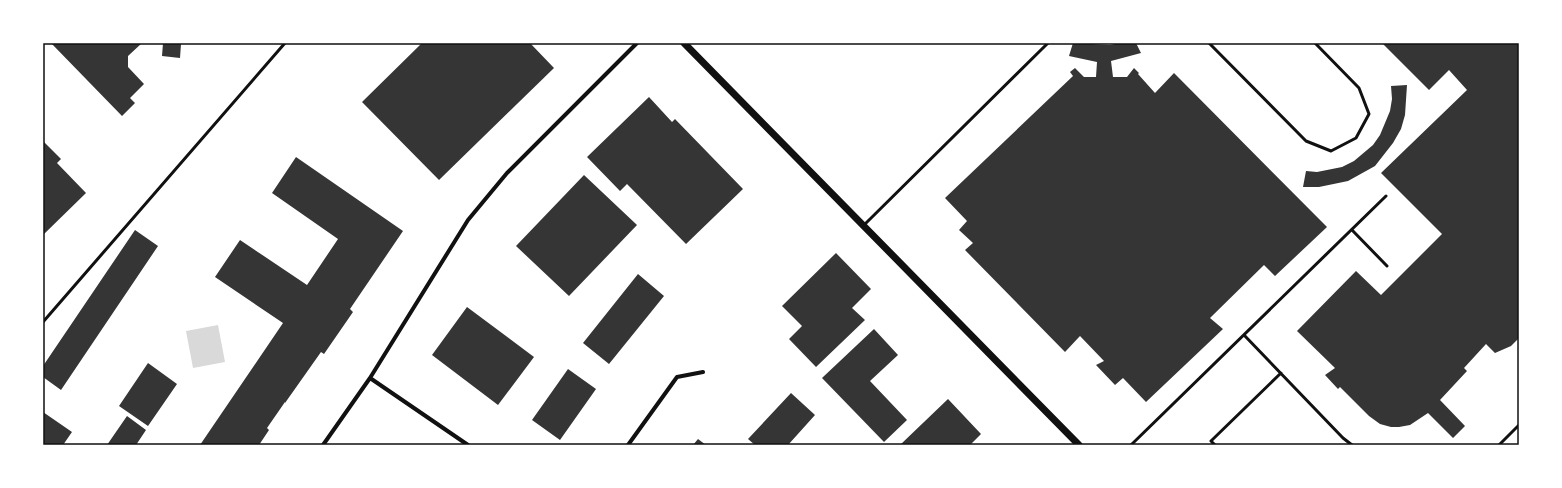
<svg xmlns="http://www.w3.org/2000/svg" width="1562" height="488" font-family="'Varela Round',sans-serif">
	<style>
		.water { fill: #d9d9d9 }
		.building { fill: #353535 }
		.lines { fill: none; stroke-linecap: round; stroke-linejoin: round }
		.service { stroke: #111; stroke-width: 3 }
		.minor { stroke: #111; stroke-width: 4 }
		.tertiary { stroke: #111; stroke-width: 7 }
		.neatline { fill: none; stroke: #111; stroke-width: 1.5 }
	</style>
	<rect width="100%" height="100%" fill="#fff"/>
	<!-- water -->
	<path class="water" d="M218,325l7,37 -32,6 -7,-37z"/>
	<!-- building -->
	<path class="building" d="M51,43h91l-14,13v11l16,17 -14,14 5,5 -13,13z
		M163,43l18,1 -1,14 -18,-2z
		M422,43h108l24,25 -115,112 -77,-78z
		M1073,43l37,2 10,-2h16l5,10 -30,8 2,16h14l7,-9 5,5 -1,1 17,19 19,-20 153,154 -52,49 -11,-11 -54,53 13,11 -77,73 -23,-24 -8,7 -19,-20 8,-4 -24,-25 -15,16 -100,-102 8,-7 -14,-13 8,-9 -22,-23 128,-122 -3,-4 5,-4 9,9h12l1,-15 -28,-6z
		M1382,43h137v295l-8,8 -16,7 -9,-9 -22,24 3,3 -27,29 25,26 -12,12 -25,-25 -18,12 -11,2h-8l-11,-3 -11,-8 -29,-29 -2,2 -13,-14 10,-7 -38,-37 59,-60 25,24 61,-61 -61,-61 86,-83 -18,-20 -20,20z
		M1407,85l-2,30 -4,14 -8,14 -18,23 -27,15 -29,6h-16l3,-16 11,1 25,-5 12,-6 19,-16 7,-10 10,-24 2,-12 -1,-13z
		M649,97l23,25 3,-3 68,70 -57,55 -59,-60 -7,7 -33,-34z
		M43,141l18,18 -4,4 29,30 -43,42z
		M296,157l107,74 -53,78 3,3 -29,42 -3,-2 -36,51v-1l-18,26 2,2 -10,15h-59l83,-122 -68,-46 25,-37 67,45 31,-46 -66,-46z
		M584,175l53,50 -68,71 -53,-50z
		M135,230l23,16 -97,144 -18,-13v-11z
		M836,253l35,36 -19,19 13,12 -49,47 -27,-28 13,-13 -20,-20z
		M638,274l26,22 -55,68 -26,-21z
		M467,307l67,50 -36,48 -66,-50z
		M874,329l24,26 -28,26 37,39 -23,22 -62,-64z
		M148,363l29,21 -29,42 -29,-20z
		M568,369l28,20 -36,51 -28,-20z
		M791,393l24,22 -27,30h-33l-7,-6z
		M948,399l33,35 -11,11h-70z
		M43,412l29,20 -9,13h-20z
		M127,416l19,14 -10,15h-29z
		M698,439l8,6h-13z"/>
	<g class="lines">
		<!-- service -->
		<path class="service" d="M1209,43l97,98 25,10 25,-13 13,-24 -10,-26 -44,-45
			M863,226l185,-183
			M1352,230l35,36
			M43,322l242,-279
			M1244,335l99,103 9,7
			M1131,445l255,-249
			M1215,445l-4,-4 70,-68
			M1499,445l20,-20"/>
		<!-- minor -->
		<path class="minor" d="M370,378l98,67
			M323,445l47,-67 98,-158 39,-47 130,-130
			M628,445l49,-68 26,-5"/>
		<!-- tertiary -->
		<path class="tertiary" d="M684,43l395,402"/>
	</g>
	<!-- border -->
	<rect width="1562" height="488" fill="none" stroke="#ffffff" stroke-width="88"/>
	<rect x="44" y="44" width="1474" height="400" class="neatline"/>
</svg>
